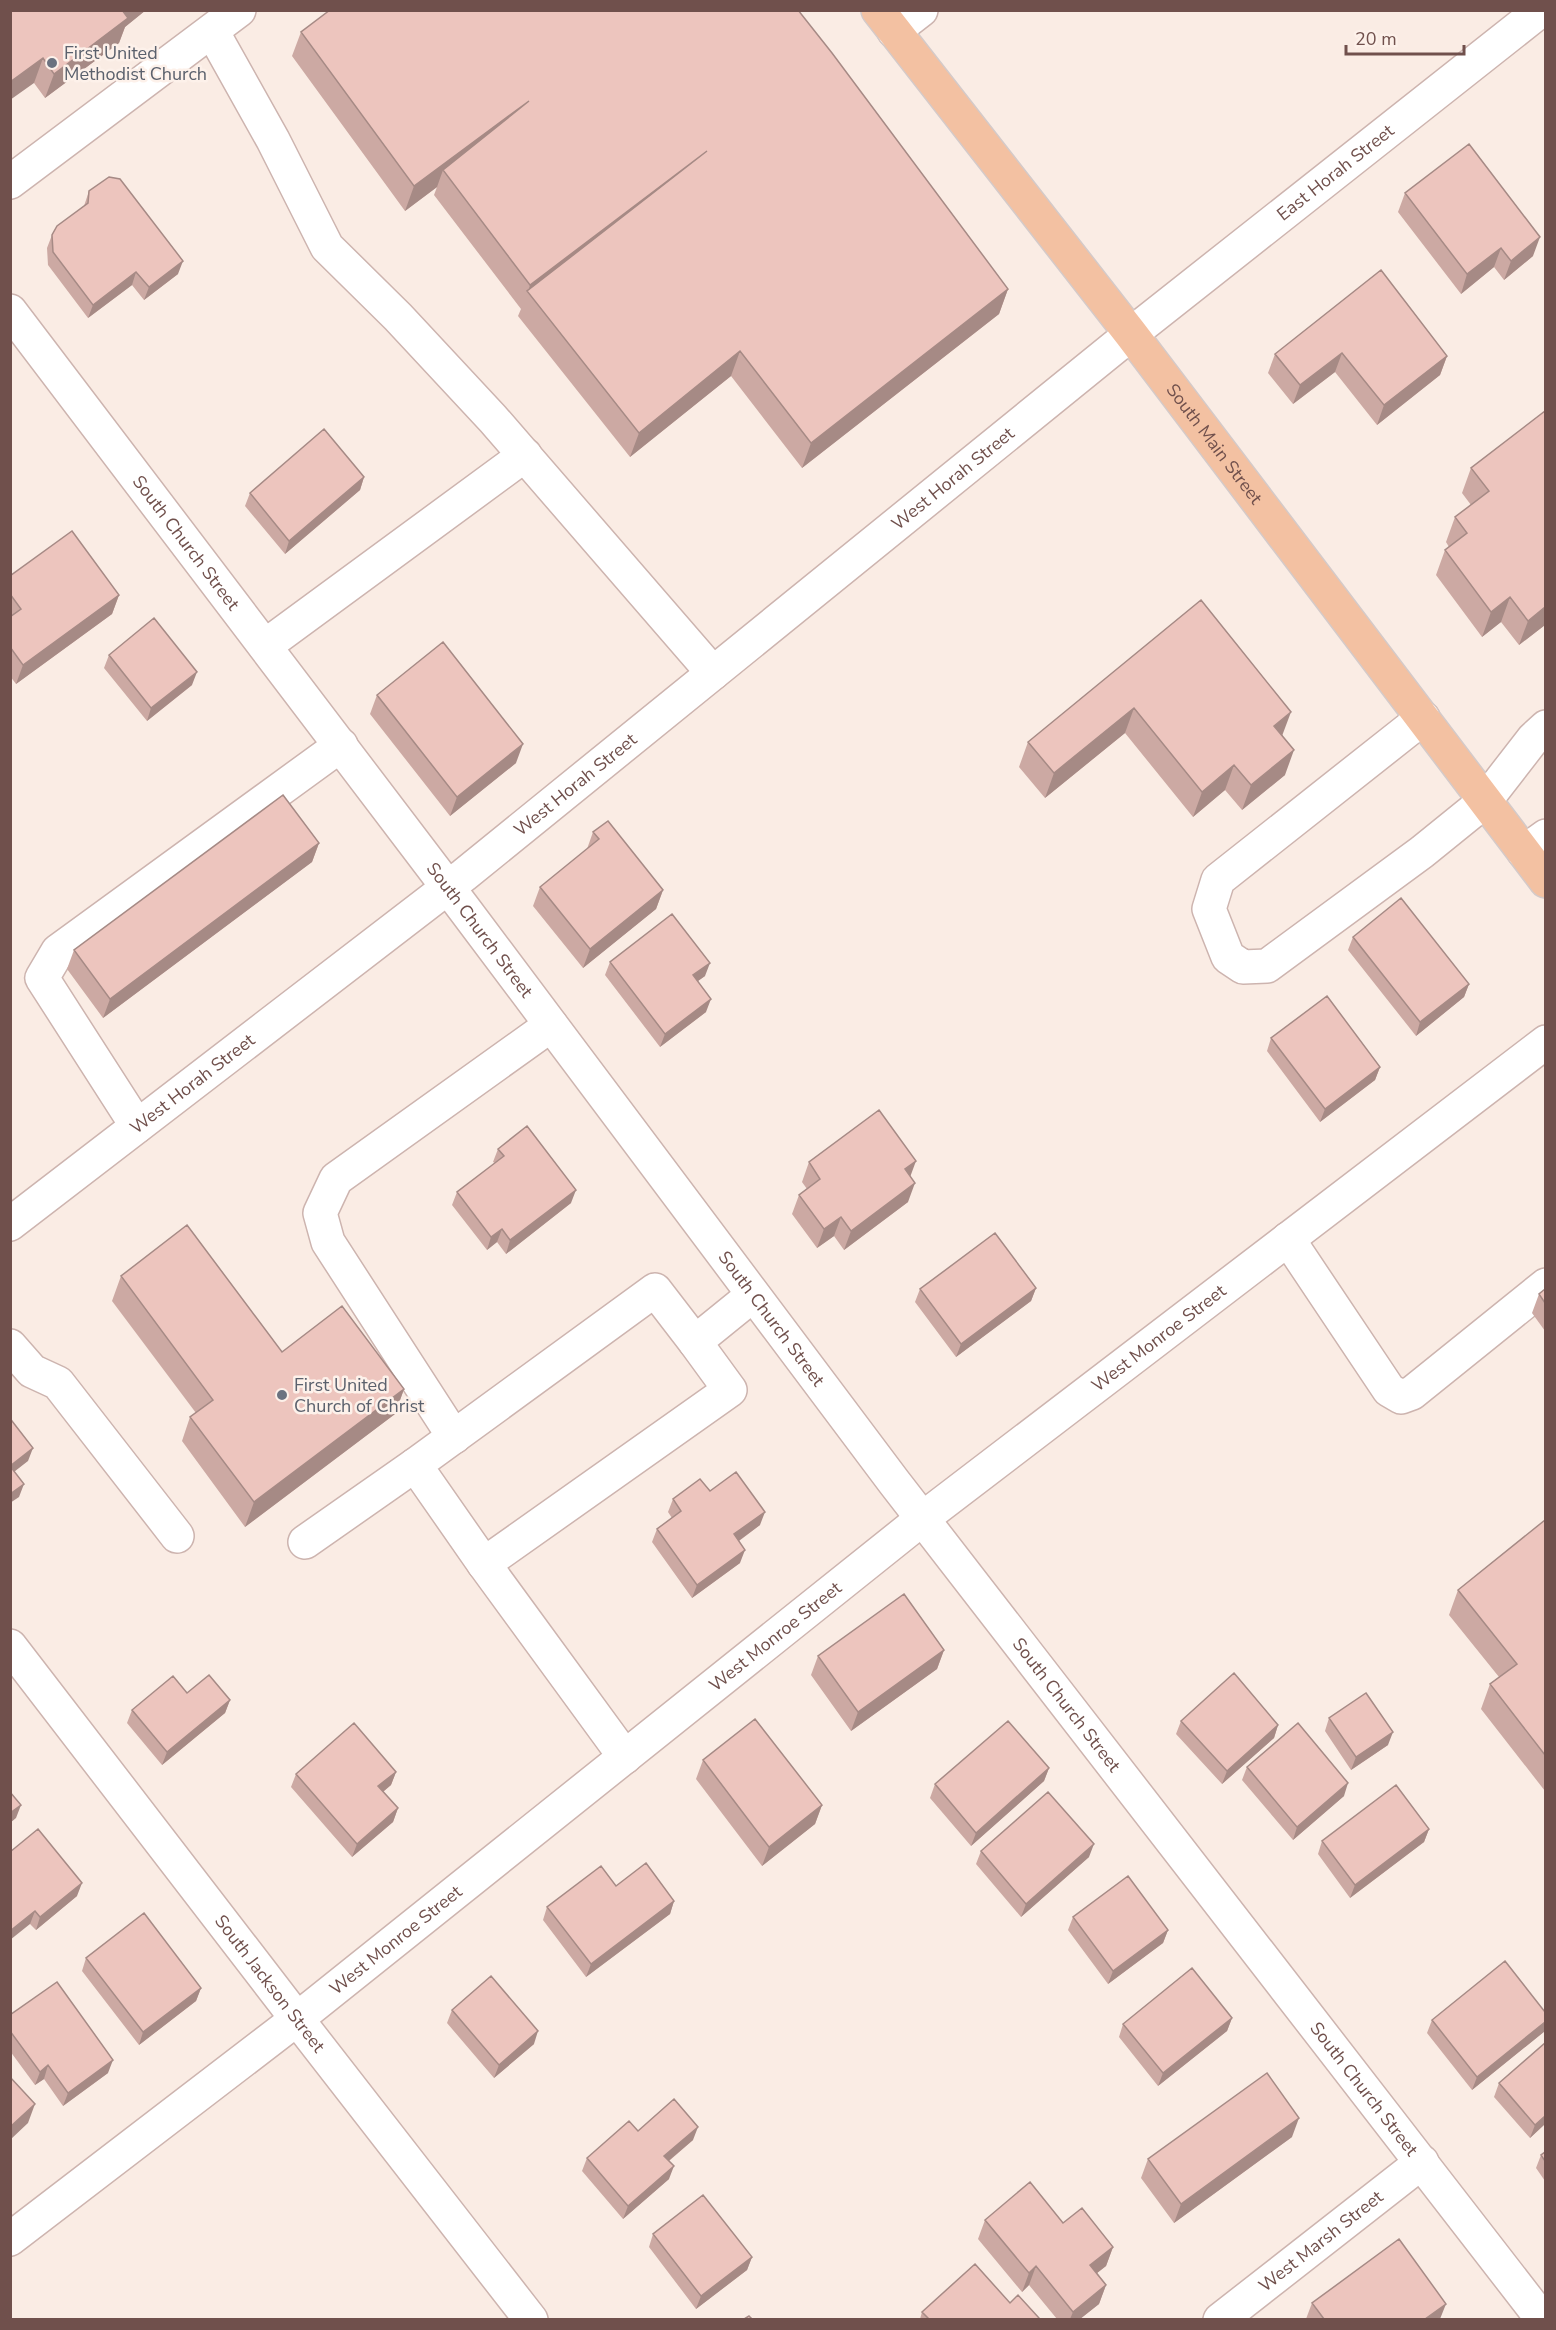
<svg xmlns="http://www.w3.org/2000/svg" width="1556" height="2330" font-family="'Nunito Sans',sans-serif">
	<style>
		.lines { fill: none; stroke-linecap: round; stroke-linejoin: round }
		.minor-casing { stroke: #cdb4af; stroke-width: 36 }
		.major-casing { stroke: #d4cac9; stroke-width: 36 }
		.minor { stroke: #fff; stroke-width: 33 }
		.major { stroke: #f3c1a2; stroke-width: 33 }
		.wall { fill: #cca9a3 }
		.shaded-wall { fill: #a68a85 }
		.building { fill: #edc5be; stroke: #a68a85; stroke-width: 1.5 }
		.worship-dot { fill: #6b7280; stroke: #fdf1ea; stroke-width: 2 }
		.labels { text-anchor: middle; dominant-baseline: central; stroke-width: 5; stroke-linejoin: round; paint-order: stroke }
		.worship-label { font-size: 18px; fill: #5b616d; stroke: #fdf1ea; text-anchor: start }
		.street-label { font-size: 18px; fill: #70504c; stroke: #fdf1ea }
	</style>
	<rect width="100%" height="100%" fill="#faece4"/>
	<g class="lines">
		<defs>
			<g id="minor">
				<path d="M212,31l61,109 54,107 71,70 95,102 220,254"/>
				<path d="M894,31l27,-21"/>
				<path d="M10,182l229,-172"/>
				<path id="s1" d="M10,311l452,595 432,576 649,838"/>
				<path d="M265,646l260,-191"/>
				<path d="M1423,718l-205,162 -9,29 19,48 15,10 24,-1 155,-114 63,-51 48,-62 13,-12"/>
				<path d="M1524,852l22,-16"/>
				<path d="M137,1126l-95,-148 16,-27 283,-206"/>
				<path id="s2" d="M10,1224l454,-349 667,-541 410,-324"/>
				<path d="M1288,1239l101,151 12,7 11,-4 134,-108"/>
				<path d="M10,1346l22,25 26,12 119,153"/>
				<path d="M454,1437l-126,-195 -8,-29 16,-34 215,-154"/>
				<path d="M305,1542l110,-77"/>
				<path d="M484,1564l-69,-99 240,-175 40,52"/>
				<path id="s3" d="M10,1646l287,373 234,301"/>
				<path d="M625,1757l-141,-193 246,-174 -35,-48 58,-47"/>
				<path id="s4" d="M10,2239l287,-220 625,-500 624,-477"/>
				<path id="s5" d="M1220,2320l202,-158"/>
			</g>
			<g id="major">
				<path id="s6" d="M878,10l253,324 415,547"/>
			</g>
		</defs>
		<!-- minor casing -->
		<use href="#minor" class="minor-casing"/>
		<!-- major casing -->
		<use href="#major" class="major-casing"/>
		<!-- minor -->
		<use href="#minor" class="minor"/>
		<!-- major -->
		<use href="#major" class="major"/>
	</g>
	<!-- wall -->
	<path class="wall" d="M10,10h136l-21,17 -6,16 -74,55 -11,-15z
		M301,32l707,257 -9,25 -197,154 -71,-92 -101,81 -112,-141 3,-7 -87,-114 3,-8 -32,24 -113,-155z
		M89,191l89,83 -34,26 -12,-15 -44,33 -40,-53 -1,-17 5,-13 32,-29z
		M1405,193l128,63 -29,24 -10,-13 -33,27 -63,-82z
		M1381,270l66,86 -7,19 -63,50 -42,-53 -42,32 -25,-31 7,-19z
		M1545,411v214l-26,20 -18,-23 -19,15 -46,-62 9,-25 4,-3 -3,-5 9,-25 16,-12 -9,-12 9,-25z
		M364,477l-4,13 -75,64 -40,-48 5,-13z
		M10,576l109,19 -7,19 -96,70 -6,-8z
		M1201,600l82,136 2,39 -43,35 -17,-20 -32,27 -68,-84 -80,65 -26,-31 9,-25z
		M109,655l83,30 -45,36 -43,-53z
		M377,695l139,68 -66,53 -80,-102z
		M593,832l70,58 -7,19 -73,59 -50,-62 7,-19 47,-38z
		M319,843l-7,19 -209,156 -36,-49 7,-19z
		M1353,937l116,47 -5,13 -48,39 -68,-86z
		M610,962l95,14 -7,5 8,31 -46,35 -55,-72z
		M1271,1038l109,29 -5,13 -55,42 -53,-71z
		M498,1149l73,54 -65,51 -9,-12 -10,8 -35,-45 5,-13 38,-29 -2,-1z
		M809,1162l101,14 -2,26 -64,48 -10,-14 -17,12 -25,-34 7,-19 8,-6 -5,-7z
		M121,1276l161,76 122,37 -9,25 -150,113 -63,-86 8,-24 6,-4 -84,-112z
		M1036,1288l-5,13 -75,56 -41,-55 5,-13z
		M1545,1289v42l-13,-18 7,-19z
		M710,1491l50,34 -21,16 1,22 -48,35 -40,-56 5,-13 15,-11 -4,-6 5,-13z
		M1545,1520v271l-64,-82 9,-25 9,-7 -50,-62 9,-25z
		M944,1650l-7,19 -86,62 -40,-56 7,-19z
		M187,1693l43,7 -5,13 -63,52 -35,-42 5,-13z
		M1329,1718l59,27 -37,25 -26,-39z
		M1181,1721l97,4 -4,13 -52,46 -46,-50z
		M703,1760l119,45 -7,19 -53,42 -66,-87z
		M1247,1767l97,29 -51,44 -51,-60z
		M1049,1768l-5,13 -73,65 -41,-48 5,-14z
		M396,1772l-5,13 -8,7 15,16 -5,14 -41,35 -61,-70 5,-13z
		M1429,1829l-5,13 -74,56 -32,-44 4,-13z
		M981,1851l108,6 -68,60 -45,-53z
		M10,1852l67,44 -41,34 -6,-6z
		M616,1886l58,15 -4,13 -84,63 -43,-57 4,-13z
		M1073,1917l95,13 -5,13 -55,41 -40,-54z
		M86,1958l115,30 -5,13 -57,44 -57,-74z
		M452,2010l82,34 -40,34 -47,-55z
		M10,2015l98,58 -45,33 -19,-27 -9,6 -25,-34z
		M1232,2018l-5,13 -69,55 -39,-49 4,-13z
		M1432,2020l113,11 -73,59 -45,-57z
		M1545,2043v81l-15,14 -36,-41 5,-14z
		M638,2131l55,9 -24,21v18l-46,40 -41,-48 5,-13z
		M1292,2137l-118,86 -33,-45 7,-19z
		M1545,2152v29l-9,-13 5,-13z
		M985,2220l78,3 50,24 -7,19 -9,7 9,12 -7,19 -19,15h-23l-28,-34 -7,7 -44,-53z
		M653,2234l99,23 -5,13 -51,39 -47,-62z
		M1010,2303l29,15 -1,1h-118l2,-7z
		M1312,2303l128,16h-134z"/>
	<!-- shaded-wall -->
	<path class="shaded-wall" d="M146,10l-21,17 -6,16 -74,55 9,-24 68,-63z
		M43,58l-9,25 -24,17v-18z
		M529,101l-86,69 -6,17 -32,24 9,-25z
		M707,151l-179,141 2,-7z
		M1540,237l-7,19 -29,24 7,-19z
		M1501,248l-7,19 -33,27 6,-20z
		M183,261l-5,13 -34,26 5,-13z
		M136,272l-4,13 -44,33 5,-13z
		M1008,289l-9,25 -197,154 9,-25z
		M740,351l-9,25 -101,81 9,-24z
		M1342,353l-7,19 -42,32 7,-19z
		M1447,356l-7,19 -63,50 7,-20z
		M364,477l-4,13 -75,64 4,-13z
		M119,595l-7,19 -96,70 7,-19z
		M1510,597l-9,25 -19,15 9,-25z
		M1545,607v18l-26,20 9,-24z
		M197,672l-5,13 -45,36 4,-13z
		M1134,708l-9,25 -80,65 9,-25z
		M1291,712l-9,24 -8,-10z
		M523,744l-7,19 -66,53 7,-19z
		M1294,750l-9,25 -43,35 9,-25z
		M1234,765l-9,25 -32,27 9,-25z
		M319,843l-7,19 -209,156 7,-19z
		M663,890l-7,19 -73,59 7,-19z
		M710,963l-5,13 -17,12 5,-13z
		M1469,984l-5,13 -48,39 4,-14z
		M711,999l-5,13 -46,35 5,-13z
		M1380,1067l-5,13 -55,42 5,-13z
		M916,1161l-7,19 -4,-11z
		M915,1183l-7,19 -64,48 7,-19z
		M576,1190l-5,13 -65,51 4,-14z
		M841,1217l-7,19 -17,12 7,-19z
		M502,1229l-5,13 -10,8 4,-13z
		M1036,1288l-5,13 -75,56 5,-13z
		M404,1389l-9,25 -150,113 9,-25z
		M33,1448l-5,13 -18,14v-9z
		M24,1484l-5,13 -9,6v-9z
		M765,1512l-5,13 -31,23 5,-14z
		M745,1550l-5,13 -48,35 5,-13z
		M944,1650l-7,19 -86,62 7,-19z
		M230,1700l-5,13 -63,52 5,-13z
		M1278,1725l-4,13 -52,46 5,-13z
		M1393,1732l-5,13 -37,25 5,-13z
		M1049,1768l-5,13 -73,65 5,-13z
		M396,1772l-5,13 -18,15 5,-14z
		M1348,1783l-4,13 -51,44 4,-13z
		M21,1805l-5,13 -6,5v-10z
		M822,1805l-7,19 -53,42 7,-19z
		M398,1808l-5,14 -41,35 5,-13z
		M1429,1829l-5,13 -74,56 5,-13z
		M1094,1844l-5,13 -68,60 5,-13z
		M82,1883l-5,13 -41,34 4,-13z
		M674,1901l-4,13 -84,63 5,-13z
		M35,1911l-5,13 -20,16v-9z
		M1168,1930l-5,13 -55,41 5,-13z
		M201,1988l-5,13 -57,44 4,-13z
		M1232,2018l-5,13 -69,55 5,-13z
		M1545,2022v9l-73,59 5,-13z
		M538,2031l-4,13 -40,34 5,-13z
		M113,2060l-5,13 -45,33 5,-13z
		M48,2065l-4,14 -9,6 5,-13z
		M35,2104l-7,19 -18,17v-13z
		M1545,2116v8l-15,14 5,-13z
		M1299,2118l-7,19 -118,86 7,-19z
		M698,2127l-5,13 -34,29 5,-13z
		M674,2166l-5,13 -46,40 5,-13z
		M1113,2247l-7,19 -23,18 7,-19z
		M752,2257l-5,13 -51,39 5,-13z
		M1036,2266l-7,19 -7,7 7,-19z
		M1106,2285l-7,19 -19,15h-10l3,-7z
		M1446,2304l-6,15h-15z"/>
	<!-- building -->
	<path class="building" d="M10,10h112l6,8 -74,56 -11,-16 -33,24z
		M330,10h468l34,43 176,236 -197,154 -71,-92 -101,82 -112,-142 180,-140 -177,134 -87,-115 86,-69 -115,85 -113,-154z
		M1469,144l71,93 -29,24 -10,-13 -34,26 -62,-81z
		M109,177l11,2 63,82 -34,26 -13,-15 -43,33 -40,-53 -1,-17 5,-9 31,-23 1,-12z
		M1381,270l66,86 -63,49 -42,-52 -42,32 -25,-31z
		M1545,411v196l-17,14 -18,-24 -19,15 -46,-62 22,-17 -12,-16 34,-26 -18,-23z
		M324,429l40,48 -75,64 -39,-48z
		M72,531l47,64 -96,70 -13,-18v-30l11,-8 -11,-15v-18z
		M1201,600l90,112 -17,14 20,24 -43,35 -17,-20 -32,27 -68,-84 -80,65 -26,-31z
		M154,618l43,54 -46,36 -42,-53z
		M443,642l80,102 -66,53 -80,-102z
		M283,795l36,48 -209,156 -36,-49z
		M608,821l55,69 -73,59 -50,-62 59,-48 -6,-7z
		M1401,898l68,86 -49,38 -67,-85z
		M672,914l38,49 -17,12 18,24 -46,35 -55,-72z
		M1327,996l53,71 -55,42 -54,-71z
		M879,1110l37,51 -11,8 10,14 -64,48 -10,-14 -17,12 -25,-34 21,-16 -11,-17z
		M527,1126l49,64 -66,50 -8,-11 -11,8 -34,-45 47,-36 -6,-7z
		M187,1225l95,127 60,-46 62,83 -150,113 -64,-85 23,-17 -92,-124z
		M995,1233l41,55 -75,56 -41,-55z
		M1545,1289v14l-6,-9z
		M12,1421l21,27 -23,18v-43z
		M10,1466l14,18 -14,10z
		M736,1472l29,40 -31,22 11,16 -48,35 -40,-56 24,-18 -8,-12 27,-20 10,12z
		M1545,1520v235l-55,-71 27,-20 -59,-74z
		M904,1594l40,56 -86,62 -40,-56z
		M1234,1673l44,52 -51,46 -46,-50z
		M209,1675l21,25 -63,52 -35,-42 41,-34 14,17z
		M1366,1693l27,39 -37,25 -27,-39z
		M755,1719l67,86 -53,42 -66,-87z
		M1008,1721l41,47 -73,65 -41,-49z
		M354,1723l42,49 -18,14 20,22 -41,36 -61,-70z
		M1298,1723l50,60 -51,44 -50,-60z
		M1396,1785l33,44 -74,56 -33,-44z
		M10,1792l11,13 -11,8z
		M1048,1792l46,52 -68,60 -45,-53z
		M38,1829l44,54 -42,34 -5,-6 -25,20v-79z
		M646,1863l28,38 -83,63 -44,-57 54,-41 15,20z
		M1128,1876l40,54 -55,41 -40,-54z
		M144,1913l57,75 -58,44 -57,-74z
		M1505,1961l40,51v10l-68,55 -45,-57z
		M1192,1968l40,50 -69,55 -40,-49z
		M491,1976l47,55 -39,34 -47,-55z
		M57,1982l56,78 -45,33 -20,-28 -8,7 -30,-41v-16z
		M1545,2043v73l-10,9 -36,-42z
		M1267,2073l32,45 -118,86 -33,-45z
		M10,2077l25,27 -25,23z
		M674,2099l24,28 -34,29 10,10 -46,40 -41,-48 42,-37 9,10z
		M1545,2152v9l-4,-6z
		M1030,2182l33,41 19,-15 31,39 -23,18 16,20 -33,27 -37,-46 -7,7 -44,-53z
		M703,2195l49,62 -51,39 -48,-62z
		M1399,2239l47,65 -21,15h-101l-12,-16z
		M975,2264l35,39 8,-8 21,23 -2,1h-108l-7,-7z
		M749,2316l3,3h-8z"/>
	<!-- markers -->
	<g class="worship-dot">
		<circle cx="52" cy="63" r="6"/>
		<circle cx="282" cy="1395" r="6"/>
	</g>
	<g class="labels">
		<!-- worship labels -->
		<g class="worship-label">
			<text x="64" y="53">First United<tspan x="64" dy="21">Methodist Church</tspan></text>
			<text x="294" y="1385">First United<tspan x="294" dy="21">Church of Christ</tspan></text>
		</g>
		<!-- street labels -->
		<g class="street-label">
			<text stroke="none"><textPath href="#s2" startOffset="1692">East Horah Street</textPath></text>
			<text stroke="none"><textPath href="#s6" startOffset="549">South Main Street</textPath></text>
			<text stroke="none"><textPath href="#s2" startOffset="1202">West Horah Street</textPath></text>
			<text stroke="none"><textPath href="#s1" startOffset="291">South Church Street</textPath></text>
			<text stroke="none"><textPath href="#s2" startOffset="716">West Horah Street</textPath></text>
			<text stroke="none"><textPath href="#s1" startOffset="777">South Church Street</textPath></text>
			<text stroke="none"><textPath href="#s2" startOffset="230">West Horah Street</textPath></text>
			<text stroke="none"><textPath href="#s1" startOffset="1263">South Church Street</textPath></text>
			<text stroke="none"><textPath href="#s4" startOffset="1460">West Monroe Street</textPath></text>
			<text stroke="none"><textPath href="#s4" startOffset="974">West Monroe Street</textPath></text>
			<text stroke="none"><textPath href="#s1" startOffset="1749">South Church Street</textPath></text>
			<text stroke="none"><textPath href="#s4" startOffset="488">West Monroe Street</textPath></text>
			<text stroke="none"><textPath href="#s3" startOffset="426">South Jackson Street</textPath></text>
			<text stroke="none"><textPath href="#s1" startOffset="2235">South Church Street</textPath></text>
			<text stroke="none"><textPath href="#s5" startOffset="128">West Marsh Street</textPath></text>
		</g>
	</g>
	<!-- border -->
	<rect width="1556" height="2330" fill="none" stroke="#70504c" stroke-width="24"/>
	<!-- scale -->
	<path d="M1346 45v9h118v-9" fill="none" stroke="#70504c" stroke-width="3"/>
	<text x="1355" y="45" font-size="18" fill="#70504c" stroke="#fdf1ea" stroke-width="4.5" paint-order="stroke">20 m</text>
</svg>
